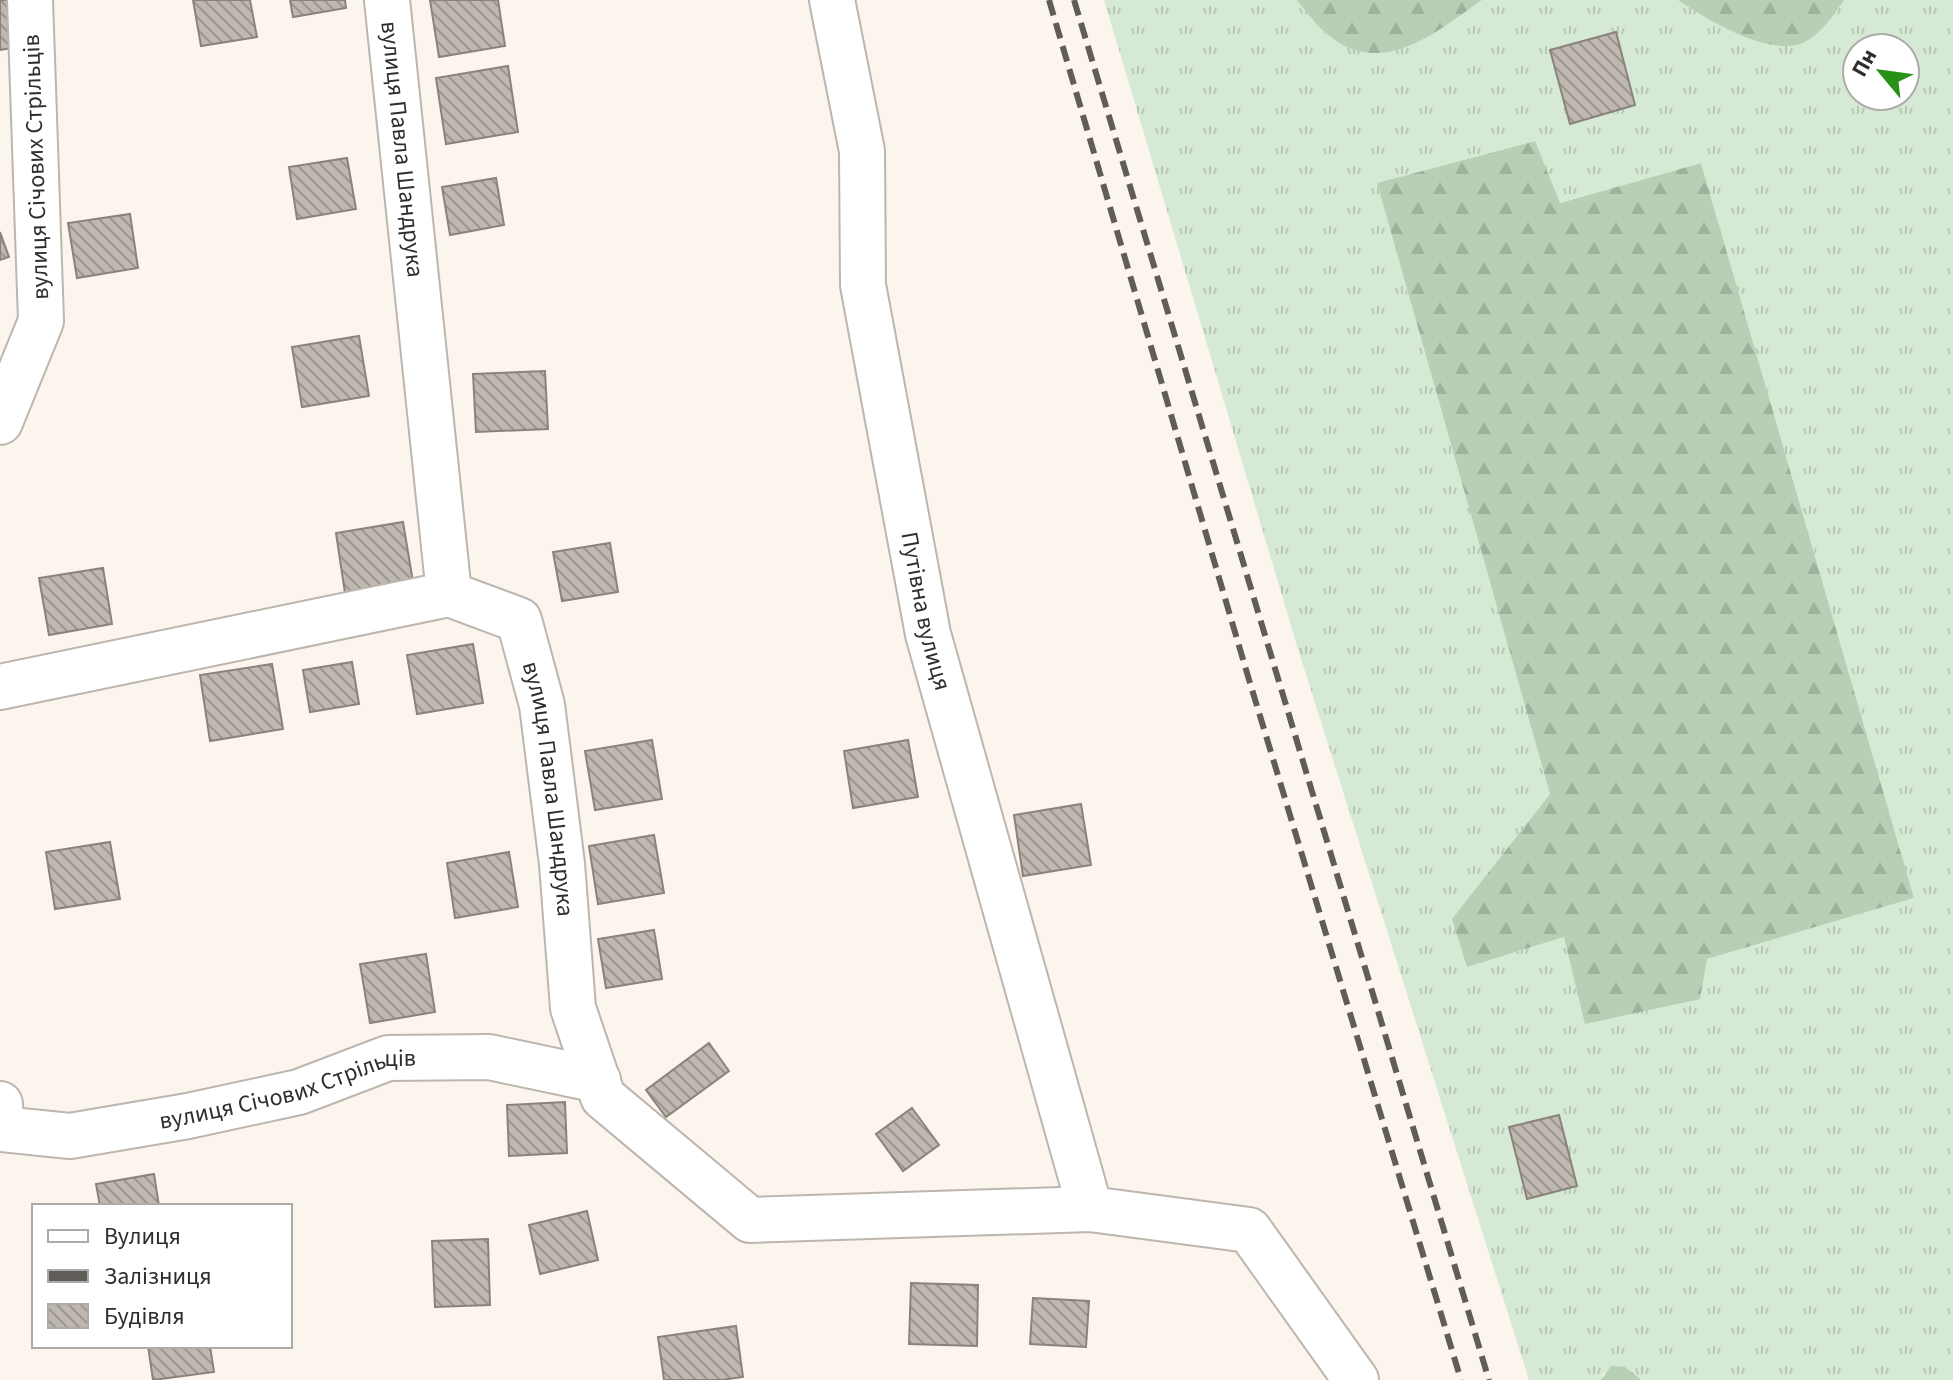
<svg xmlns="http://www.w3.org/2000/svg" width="1953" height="1380" font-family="'Source Sans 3',sans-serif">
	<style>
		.grass { fill: url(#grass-tufts); fill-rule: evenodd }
		.forest { fill: url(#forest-firs) }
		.building { fill: url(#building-back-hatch); stroke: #89837c; stroke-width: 2 }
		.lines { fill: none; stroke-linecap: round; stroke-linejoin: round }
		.minor-casing { stroke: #bcb6ae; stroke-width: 48 }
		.minor { stroke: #fff; stroke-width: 44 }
		.rail { stroke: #605c58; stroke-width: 6; stroke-dasharray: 16 8; stroke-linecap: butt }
		.labels { text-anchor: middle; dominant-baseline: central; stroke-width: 6; stroke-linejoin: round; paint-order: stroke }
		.street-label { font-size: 24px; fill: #302d2a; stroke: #fff }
	</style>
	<defs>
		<pattern id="grass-tufts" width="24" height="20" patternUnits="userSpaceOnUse" patternTransform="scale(2)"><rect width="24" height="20" fill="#d6e9d5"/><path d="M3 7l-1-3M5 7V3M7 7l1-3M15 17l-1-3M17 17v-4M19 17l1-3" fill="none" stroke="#b8c8b7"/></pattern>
		<pattern id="forest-firs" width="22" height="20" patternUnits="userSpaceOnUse" patternTransform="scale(2)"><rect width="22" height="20" fill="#b6cfb5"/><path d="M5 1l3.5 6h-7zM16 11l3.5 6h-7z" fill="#9db29c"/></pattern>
		<pattern id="building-back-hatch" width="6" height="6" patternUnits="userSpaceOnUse" patternTransform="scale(2)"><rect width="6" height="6" fill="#beb8b0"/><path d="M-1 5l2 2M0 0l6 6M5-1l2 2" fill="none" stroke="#9b968f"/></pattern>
	</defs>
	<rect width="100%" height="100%" fill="#fcf5ed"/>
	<!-- grass -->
	<path class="grass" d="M1104,0h193l30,34 110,-3 45,-31h196c31,21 66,38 103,46l56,-36 7,-10h109v1380h-310l-3,-3 -36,-4 -3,7h-72l-231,-731zM1857,48h48v48h-48zM1535,141l24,62 142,-40 213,735 -207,61 -143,-22 -96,29 -15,-47 97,-125 -173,-611z"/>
	<!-- forest -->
	<path class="forest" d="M1297,0h185c-46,32 -102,81 -156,33 -11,-9 -20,-22 -29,-33z
		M1678,0h166c-10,15 -26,38 -44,44 -35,11 -94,-25 -122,-44z
		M1535,141l25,62 141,-40 213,735 -207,61 -7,40 -115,25 -21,-87 -97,30 -15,-48 98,-125 -173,-611z
		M1611,1366l14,1 17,13h-41z"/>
	<!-- building -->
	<path class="building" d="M0,0h10l8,47 -18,3z
		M193,0h57l7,37 -56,9z
		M290,0h55l1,8 -53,9z
		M430,0h68l7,46 -66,11z
		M1616,32l19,73 -65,19 -20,-74z
		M508,66l10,66 -72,12 -10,-66z
		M347,158l9,51 -59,10 -8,-52z
		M496,178l8,47 -54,10 -8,-48z
		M130,214l8,54 -61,10 -9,-55z
		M0,232l9,25 -9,3z
		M359,336l10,60 -67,11 -10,-60z
		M545,371l3,58 -72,3 -3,-58z
		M403,522l10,60 -68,11 -9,-60z
		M610,543l8,49 -56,9 -9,-49z
		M103,568l9,56 -63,11 -10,-57z
		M473,644l10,59 -66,11 -10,-59z
		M352,662l7,42 -49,8 -7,-42z
		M272,664l11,65 -73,12 -10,-66z
		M652,740l10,59 -67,11 -10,-59z
		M908,740l10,57 -65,11 -9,-57z
		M1081,804l10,61 -68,11 -9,-61z
		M654,835l10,58 -66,11 -9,-58z
		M110,842l10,57 -65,10 -9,-57z
		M509,852l9,55 -63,11 -8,-55z
		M654,930l8,49 -56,9 -8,-49z
		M426,954l9,58 -65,11 -10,-59z
		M709,1043l20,28 -63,46 -20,-27z
		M565,1102l2,51 -58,3 -2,-51z
		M912,1108l27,37 -36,26 -27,-37z
		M1559,1115l18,71 -50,13 -18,-72z
		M154,1174l5,32h-59l-4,-22z
		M587,1211l11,49 -58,14 -11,-49z
		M488,1239l2,66 -55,2 -3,-66z
		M911,1283l67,2 -1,61 -68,-2z
		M1033,1298l56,3 -3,46 -56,-3z
		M736,1326l7,51 -22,3h-57l-6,-43z
		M148,1346h62l4,26 -61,8z"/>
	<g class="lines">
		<defs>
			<g id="minor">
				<path id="s1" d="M387,0l62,594 70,26 23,85 20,159 11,144 30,89 147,123 340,-11 159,21 107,150"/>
				<path id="s2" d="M832,0l30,151 1,134 65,349 162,575"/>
				<path d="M0,422l41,-101 -11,-321"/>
				<path d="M0,687l449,-93"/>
				<path id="s3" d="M0,1104l1,25 69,7 118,-20 111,-24 89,-34 101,-1 109,23"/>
			</g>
		</defs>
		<!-- minor casing -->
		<use href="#minor" class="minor-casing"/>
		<!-- minor -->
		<use href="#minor" class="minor"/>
		<!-- rail -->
		<path class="rail" d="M1049,0l198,673 214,707
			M1074,0l415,1380"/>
	</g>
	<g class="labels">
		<!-- street labels -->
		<g class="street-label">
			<text stroke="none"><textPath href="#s1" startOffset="150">вулиця Павла Шандрука</textPath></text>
			<text transform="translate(36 167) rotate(-92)">вулиця Січових Стрільців</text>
			<text stroke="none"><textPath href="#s2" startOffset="620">Путівна вулиця</textPath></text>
			<text stroke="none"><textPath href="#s1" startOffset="844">вулиця Павла Шандрука</textPath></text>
			<text stroke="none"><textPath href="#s3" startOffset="318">вулиця Січових Стрільців</textPath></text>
		</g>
	</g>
	<!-- legend -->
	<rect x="32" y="1204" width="260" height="144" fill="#ffffff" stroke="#acabaa" stroke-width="2"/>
	<rect x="48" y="1230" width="40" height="12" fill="#ffffff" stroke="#acabaa" stroke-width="2"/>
	<text x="104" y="1244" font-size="24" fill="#302d2a">Вулиця</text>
	<rect x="48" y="1270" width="40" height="12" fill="#605c58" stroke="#acabaa" stroke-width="2"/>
	<text x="104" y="1284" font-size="24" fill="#302d2a">Залізниця</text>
	<rect x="48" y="1304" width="40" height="24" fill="url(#building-back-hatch)" stroke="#acabaa" stroke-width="2"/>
	<text x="104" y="1324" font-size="24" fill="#302d2a">Будівля</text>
	<!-- north arrow -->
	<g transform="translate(1881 72) rotate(299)"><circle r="38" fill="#ffffff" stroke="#acabaa" stroke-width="2"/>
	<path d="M0-6L14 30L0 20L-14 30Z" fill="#279117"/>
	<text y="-12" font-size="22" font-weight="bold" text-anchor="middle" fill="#302d2a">Пн</text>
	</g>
</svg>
